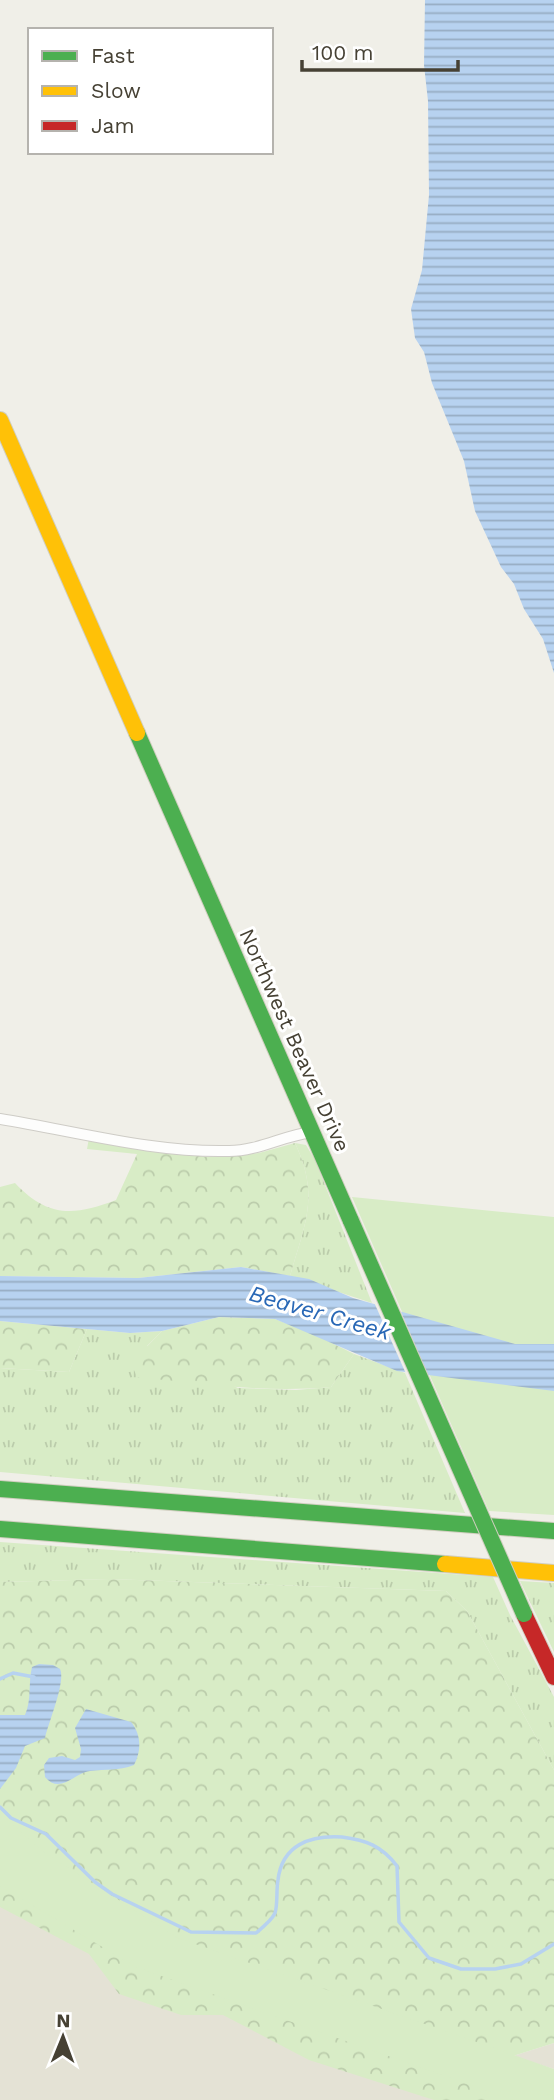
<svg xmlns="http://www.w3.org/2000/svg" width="554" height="2100" font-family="'Work Sans',sans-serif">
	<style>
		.residential { fill: #e4e2d5 }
		.grass { fill: url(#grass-tufts) }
		.forest { fill: url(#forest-crowns) }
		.park { fill: #d8ecc6 }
		.water { fill: url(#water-rules) }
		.pier { fill: #f0efe8 }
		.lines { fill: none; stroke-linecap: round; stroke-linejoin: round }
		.stream { stroke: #b7d2f0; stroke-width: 3.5 }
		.street-casing { stroke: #ceccc6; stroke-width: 12 }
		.fast-casing { stroke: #d0cebf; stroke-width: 18 }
		.slow-casing { stroke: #d0cebf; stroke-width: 18 }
		.jam-casing { stroke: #d0cebf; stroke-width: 18 }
		.street { stroke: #fdfdfc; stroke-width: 10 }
		.fast { stroke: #4caf50; stroke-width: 16 }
		.slow { stroke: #ffc107; stroke-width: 16 }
		.jam { stroke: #c62828; stroke-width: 16 }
		.fast-bridge-casing { stroke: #d0cebf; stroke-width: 18; stroke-linecap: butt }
		.fast-bridge { stroke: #4caf50; stroke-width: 16 }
		.labels { text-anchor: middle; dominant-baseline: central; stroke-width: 6; stroke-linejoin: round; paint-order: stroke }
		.street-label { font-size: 21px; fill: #464134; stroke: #fff }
		.water-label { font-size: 23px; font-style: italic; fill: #2968b6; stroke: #fff }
	</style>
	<defs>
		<pattern id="grass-tufts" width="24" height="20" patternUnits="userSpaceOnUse" patternTransform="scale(1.75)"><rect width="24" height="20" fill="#d8ecc6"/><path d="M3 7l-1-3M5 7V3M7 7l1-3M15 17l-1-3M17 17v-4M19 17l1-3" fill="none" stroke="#bbccab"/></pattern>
		<pattern id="forest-crowns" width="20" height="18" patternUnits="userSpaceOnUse" patternTransform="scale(1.75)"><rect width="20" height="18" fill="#d8ecc6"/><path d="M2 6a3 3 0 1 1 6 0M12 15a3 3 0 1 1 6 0" fill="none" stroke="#bbccab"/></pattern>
		<pattern id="water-rules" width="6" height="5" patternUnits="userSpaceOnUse" patternTransform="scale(1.75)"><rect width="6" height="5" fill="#b7d2f0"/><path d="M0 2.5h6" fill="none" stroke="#97acc3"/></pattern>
	</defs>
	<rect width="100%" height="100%" fill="#f0efe8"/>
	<!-- residential -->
	<path class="residential" d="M0,1886l513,214h-513z
		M554,2043v26l-41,-13z"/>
	<!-- grass -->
	<path class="grass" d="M295,1143l11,2 9,15 57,143 -82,-27c15,-53 30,-80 5,-133z
		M87,1329l43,4 32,-2 -15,15 91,42 58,2 35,-3 23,-33 51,19 60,140 -465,-41v-104l69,4z
		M0,1542l493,35 17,38 44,82v73l-87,-159 -21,-20 -337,-12 -109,3z
		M520,1581l34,2v69z"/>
	<!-- forest -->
	<path class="forest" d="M89,1138l117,19 53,-4 36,-10c25,53 10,80 -5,133l-49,-9 -103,11 -138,-2v-89l15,-4c33,35 59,33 101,17l21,-46 -50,-5z
		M219,1317l56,2 39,15 40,20 -23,33c-65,6 -129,-3 -194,-10l-6,-14 31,-32z
		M0,1321l87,8 -18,43 -69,-4z
		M109,1579l337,12 21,20 87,159v273l-41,13 -28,-10 69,54h-120l-125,-40 -86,-45h-42l-62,-21 -30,-40 -89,-47v-325z"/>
	<!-- park -->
	<path class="park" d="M352,1197l202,20v298l-65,-4z
		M0,1813l42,38 136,87 376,131v31h-41l-377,-133 -136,-81z"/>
	<!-- water -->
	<path class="water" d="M425,0h129v673l-11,-34 -19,-30 -10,-25 -13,-17 -26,-56 -11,-50 -32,-78 -8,-31 -9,-14 -4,-29 11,-39 7,-75 -1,-94 -4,-36z
		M241,1267l68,12 44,19 162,46h39v47l-157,-20 -122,-52 -56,-2 -57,14 -32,2 -130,-12v-45l138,2z
		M39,1664l14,1 7,4c6,12 -11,52 -15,69l-20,8 -9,22 -16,21v-74h25c7,-16 3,-32 7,-48z
		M86,1709l45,13c10,12 11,28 3,43 -16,6 -28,4 -44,6 -16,2 -30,24 -45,6l-1,-12 5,-7 13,-2 13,4 5,-3 1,-8 -6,-21z"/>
	<!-- pier -->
	<path class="pier" d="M373,1300l26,7 31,73 -23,-4z"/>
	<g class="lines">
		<!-- stream -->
		<path class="stream" d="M0,1679l13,-6 21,4
			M0,1807l11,11 35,16 49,48 17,12 79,38 65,1c6,-5 16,-13 19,-20 3,-9 1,-23 3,-33 4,-35 32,-45 64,-43 24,3 40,9 55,29l2,56 30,36 32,11h34l26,-5 33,-20"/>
		<defs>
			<path id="street" d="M0,1119c75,12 153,34 229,32 30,0 55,-16 84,-19"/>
			<path id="fast" d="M137,733l214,488
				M0,1489l554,42
				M0,1529l445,35"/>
			<path id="slow" d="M0,420l137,313
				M445,1564l109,9"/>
			<path id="jam" d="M524,1614l30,63"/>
		</defs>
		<!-- street casing -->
		<use href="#street" class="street-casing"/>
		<!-- fast casing -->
		<use href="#fast" class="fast-casing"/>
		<!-- slow casing -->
		<use href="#slow" class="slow-casing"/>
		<!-- jam casing -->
		<use href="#jam" class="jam-casing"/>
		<!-- street -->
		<use href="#street" class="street"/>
		<!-- fast -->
		<use href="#fast" class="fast"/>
		<!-- slow -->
		<use href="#slow" class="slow"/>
		<!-- jam -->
		<use href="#jam" class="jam"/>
		<defs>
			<path id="fast-bridge" d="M351,1221l173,393"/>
		</defs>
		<!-- fast-bridge casing -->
		<use href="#fast-bridge" class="fast-bridge-casing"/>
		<!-- fast-bridge -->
		<use href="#fast-bridge" class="fast-bridge"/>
	</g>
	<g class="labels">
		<!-- street labels -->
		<g class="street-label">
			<text transform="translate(295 1040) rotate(66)">Northwest Beaver Drive</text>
		</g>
		<!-- water labels -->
		<g class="water-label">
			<text transform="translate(320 1313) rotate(16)">Beaver Creek</text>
		</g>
	</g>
	<!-- legend -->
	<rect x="28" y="28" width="245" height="126" fill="#ffffff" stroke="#b5b3ae" stroke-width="2"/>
	<rect x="42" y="51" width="35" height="10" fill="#4caf50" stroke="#b5b3ae" stroke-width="2"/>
	<text x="91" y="63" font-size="21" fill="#464134">Fast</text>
	<rect x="42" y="86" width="35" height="10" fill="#ffc107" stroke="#b5b3ae" stroke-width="2"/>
	<text x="91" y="98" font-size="21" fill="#464134">Slow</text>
	<rect x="42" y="121" width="35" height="10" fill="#c62828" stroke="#b5b3ae" stroke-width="2"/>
	<text x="91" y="133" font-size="21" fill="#464134">Jam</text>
	<!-- north arrow -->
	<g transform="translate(63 2037) rotate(1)" stroke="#ffffff" stroke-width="5" paint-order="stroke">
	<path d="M0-5L12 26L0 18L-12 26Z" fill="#464134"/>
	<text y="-10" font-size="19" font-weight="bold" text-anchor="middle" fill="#464134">N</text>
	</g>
	<!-- scale -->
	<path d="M302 60v10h156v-10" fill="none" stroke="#464134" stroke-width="3.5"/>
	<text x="312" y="60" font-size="21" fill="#464134" stroke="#ffffff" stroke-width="5" paint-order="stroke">100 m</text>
</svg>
